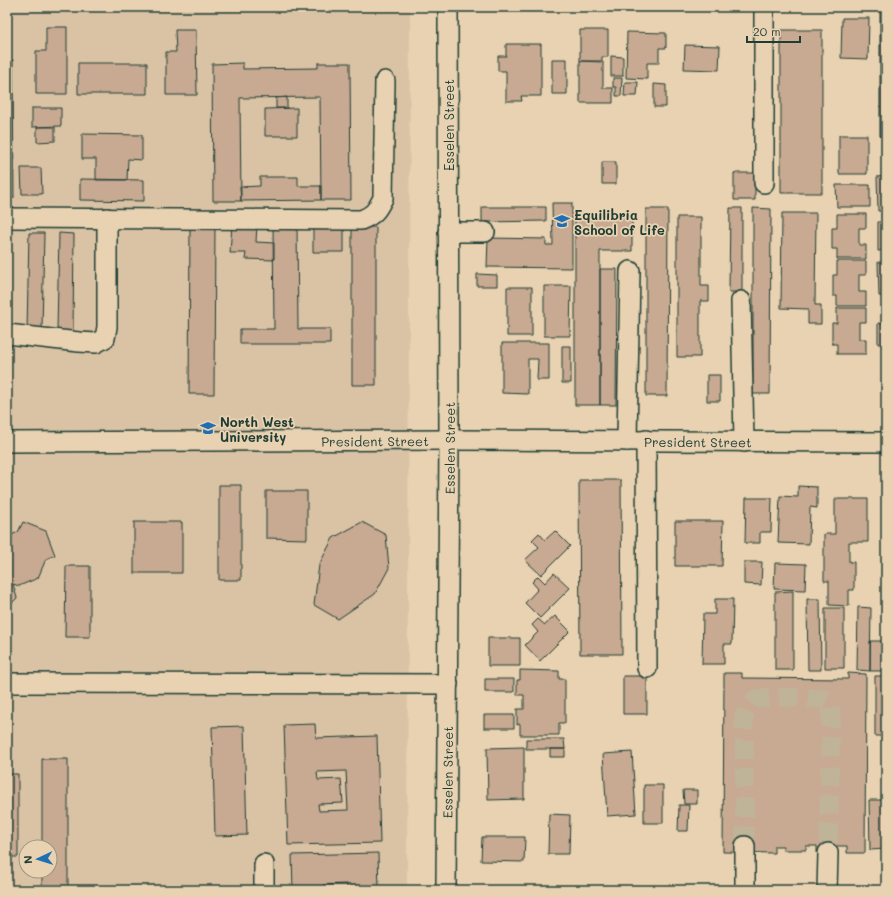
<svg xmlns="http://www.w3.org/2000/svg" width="893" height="897" font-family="Mali,sans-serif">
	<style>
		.built { fill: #dac3a5; fill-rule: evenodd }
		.building { fill: #c8a991; stroke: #1f3d34; fill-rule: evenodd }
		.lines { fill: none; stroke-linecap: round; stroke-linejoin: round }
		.minor-tunnel { stroke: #c0b498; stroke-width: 19; stroke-dasharray: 19 10; stroke-linecap: butt }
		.minor-casing { stroke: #1f3d34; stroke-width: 22 }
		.minor { stroke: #e8d2b1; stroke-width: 19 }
		.labels { text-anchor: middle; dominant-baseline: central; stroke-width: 3.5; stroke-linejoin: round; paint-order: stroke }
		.street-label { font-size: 13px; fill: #1f3d34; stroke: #e8d2b1 }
		.poi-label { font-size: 13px; font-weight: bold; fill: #1f3d34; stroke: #e8d2b1; text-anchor: start }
	</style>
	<rect width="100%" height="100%" fill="#e8d2b1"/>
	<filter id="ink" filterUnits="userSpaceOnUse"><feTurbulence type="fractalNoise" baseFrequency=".025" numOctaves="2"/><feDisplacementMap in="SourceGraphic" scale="8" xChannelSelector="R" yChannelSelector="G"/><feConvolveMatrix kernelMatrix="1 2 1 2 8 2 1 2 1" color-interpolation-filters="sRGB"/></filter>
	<g filter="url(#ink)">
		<!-- built -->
		<path class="built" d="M7,7l403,2 -3,881h-400zM26,847h24v24h-24z"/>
		<!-- building -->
		<path class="building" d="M880,10h6v126h-6z
			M842,18h27l-1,41 -27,-1z
			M46,27h21v67h-31v-43h10z
			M175,30h21l1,65h-31v-43h10z
			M580,30h28v27h-6v4h-22z
			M781,30h41v163h-41z
			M627,32l39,1v15h-7v15h-12v16l-21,-1z
			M506,44h35v52h-20l1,5h-16v-30h-8v-15h8z
			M685,45l35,1 -1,24 -35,-1z
			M611,56l12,1v19h-12z
			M552,59h15v35h-15z
			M7,60h6l1,138h-7z
			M580,61l23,1v26h10v15h-33z
			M78,63h69v31h-69z
			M243,63v6l75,-1v-5h32l1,137h-30l-1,-103 -80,1 1,103h-28l-1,-137z
			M613,78h9l-1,18h-5v-9h-3z
			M625,82h13l-1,14h-13z
			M654,84l12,1v22h-12z
			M287,97v11h-11v-10z
			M32,108h29v18l-29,1z
			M297,108v28h-32v-27z
			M37,127h18v14l-18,1z
			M82,134l60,1v25l-14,-1 -1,21h-31v-21h-14z
			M839,135h28v39h-28z
			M602,162h14v22h-14z
			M21,168h20l1,26h-20z
			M734,173h21v27h-21z
			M886,176v35h-8l-1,-34z
			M260,177h38v9h23v14l-80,1 -1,-14 20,-1z
			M80,179l64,1v21l-64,-1z
			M836,185h34v22h-33z
			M552,203h20v65l-85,-1 1,-29 58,1v6h7z
			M482,207h64v14l-64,1z
			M730,208h12v84h-13z
			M753,208l18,1 -1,185h-17z
			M646,209h22l-1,187h-21z
			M782,213h34l-1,92h6v19h-13v-15l-27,-1z
			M575,214h57v37h-32v154h-25z
			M837,214h29v14h-7v17h7v14h-29v-10h-5v-21h5z
			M677,217h24v69h8v15h-9v56h-23z
			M878,222h8v28l-8,1z
			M232,224l25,1 -1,17 18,1v17l-29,-1 1,-6h-16z
			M273,224h24l1,105h32v15h-90v-15h34z
			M190,225h25l-1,169h-25z
			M313,225h31v27h-31z
			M352,227h24v158h-24z
			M29,233h15l-2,98h-15z
			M59,233l15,1 -1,97h-16z
			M837,261h29v14h-7v17h7v14h-29v-10h-4v-21h4z
			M878,262h8v34h-7z
			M600,269h17l-1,136h-16z
			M477,274l20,1v11h-20z
			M544,286h27l-1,50h-26z
			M507,287h25v49h-25z
			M837,308h29v14h-7v17h7v15h-29v-10h-5v-21h5z
			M883,309h3v45h-3v-10h-5v-21l5,1z
			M502,343h47v37h-12l1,-21h-10v35l-26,-1z
			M562,346h9v37h-9z
			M707,375h13v26h-13z
			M579,480h42l1,174h-42z
			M219,485h22v95h-22z
			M798,486l19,1v21l-7,-1 -1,37 -31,-1 2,-47 18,1z
			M266,491h41v48l-41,-1z
			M746,498h26l-1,34h-11v11h-15z
			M835,499h33v43h-19v20h5v28h-5v16l-20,-1v-24h-5v-47h11z
			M675,521h48l-1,45h-47z
			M23,522l23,9 9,24 -9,4 -8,19 -19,8 -6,-2 4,14 -10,10v-71l11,-5z
			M134,522h48v51h-48z
			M362,522l24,13 3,33 -14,26 -37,25 -24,-14 5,-40 14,-27z
			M555,531l15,15 -29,29 -16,-15 14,-13 -7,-7 7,-7 6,7z
			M744,562h18l-1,23 -17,-1z
			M775,563l31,1 -1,26 -31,-1z
			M66,566h24v71h-25z
			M554,573l16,15 -30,30 -15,-15 13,-14 -6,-7 6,-6 7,7z
			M793,591v79h-18v-78z
			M715,599h18l-1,45h-8v20h-22l1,-50h12z
			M807,599h13l1,71h-13z
			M858,607l13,1 -1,63 -13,-1z
			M825,608h19v60h-19z
			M555,616l15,15 -30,30 -15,-16 13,-13 -6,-7 6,-6 7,6z
			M488,638h32v28h-32z
			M870,641h16l-1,30h-15z
			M520,670l39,1v8h6v44h-6v12h-39v-11l-3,1v-16h7v-14h-7v-15h3z
			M724,673h18v5l106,1v-6l18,1 -1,179h-18v-7h-12v7h-18v-7h-11v4h-23v-4h-9v7l-51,-1z
			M623,676h24v38h-24z
			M875,676h11v60h-11z
			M485,679h29v13h-29z
			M484,715h30v13h-30z
			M315,724l1,14 61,-2 3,107 -92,2 -4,-120zM346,771l2,39 -29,1 -1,-7 25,-1 -2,-24 -23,1 -1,-8z
			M244,726l3,109 -32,1 -3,-109z
			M526,739h38l1,10h-39z
			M524,747v52l-36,1 -1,-52z
			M550,749h15v8h-15z
			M632,752l4,62 -29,2 -4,-62z
			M42,759h26v131h-26v-19h8v-24h-8z
			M7,774h11v83h-11z
			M644,785h19v38h-19z
			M683,790h14v14h-13z
			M869,800h17v49l-16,1z
			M679,805h10l-1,26h-10z
			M549,814l21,1 -1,39h-21z
			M482,837h43l-1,25 -43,-1z
			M378,853l1,37h-32v-6l-24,1v5h-30l-1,-35z"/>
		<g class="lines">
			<!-- minor-tunnel -->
			<path class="minor-tunnel" d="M745,846l-1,-130c3,-6 6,-14 13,-17 10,-4 54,-1 67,0l5,2 2,9 -3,143"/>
			<defs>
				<g id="minor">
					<path d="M764,183v-176"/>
					<path d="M7,218l354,2c13,-5 16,-10 22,-22l2,-117"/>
					<path d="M448,232h37"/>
					<path d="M741,301l3,141"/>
					<path d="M7,334l72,8 17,1 9,-5 2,-11v-109"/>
					<path d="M646,440l1,228"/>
					<path d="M627,441l3,-170"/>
					<path id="s1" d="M7,442l442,-2 437,2"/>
					<path d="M7,683l441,1"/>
					<path d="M264,864v26"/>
					<path id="s2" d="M446,890l3,-450 -1,-433"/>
					<path d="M745,890v-44"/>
					<path d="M827,890l1,-37"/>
				</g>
			</defs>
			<!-- minor casing -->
			<use href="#minor" class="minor-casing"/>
			<!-- minor -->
			<use href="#minor" class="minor"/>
		</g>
	</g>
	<!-- icons -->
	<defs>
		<symbol id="school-bare" viewBox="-9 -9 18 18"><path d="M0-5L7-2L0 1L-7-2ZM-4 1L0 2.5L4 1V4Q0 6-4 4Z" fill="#1f6fb2" stroke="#e8d2b1" stroke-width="2.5" paint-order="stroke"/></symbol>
		<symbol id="university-bare" viewBox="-9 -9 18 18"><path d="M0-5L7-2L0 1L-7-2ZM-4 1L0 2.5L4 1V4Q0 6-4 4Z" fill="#1f6fb2" stroke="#e8d2b1" stroke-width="2.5" paint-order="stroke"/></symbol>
	</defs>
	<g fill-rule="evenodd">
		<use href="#school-bare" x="551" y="210" width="22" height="22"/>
		<use href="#university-bare" x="197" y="417" width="22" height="22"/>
	</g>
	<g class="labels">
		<!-- street labels -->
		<g class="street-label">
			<text transform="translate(448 125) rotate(-90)">Esselen Street</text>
			<text stroke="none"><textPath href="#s1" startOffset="368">President Street</textPath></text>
			<text stroke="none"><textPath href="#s1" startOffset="691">President Street</textPath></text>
			<text stroke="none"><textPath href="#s2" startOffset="442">Esselen Street</textPath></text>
			<text stroke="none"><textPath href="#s2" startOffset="118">Esselen Street</textPath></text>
		</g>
		<!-- poi labels -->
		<g class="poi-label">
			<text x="574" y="214">Equilibria<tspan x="574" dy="15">School of Life</tspan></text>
			<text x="220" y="421">North West<tspan x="220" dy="15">University</tspan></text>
		</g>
	</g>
	<!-- margin -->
	<rect width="893" height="897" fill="none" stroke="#e8d2b1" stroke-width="24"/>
	<rect x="12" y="12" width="869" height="873" fill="none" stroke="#1f3d34" stroke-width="1.5" filter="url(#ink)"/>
	<!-- north arrow -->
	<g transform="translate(38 859) rotate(266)"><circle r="19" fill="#e8d2b1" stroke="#98967f"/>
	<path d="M0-3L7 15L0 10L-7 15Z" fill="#1f6fb2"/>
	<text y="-6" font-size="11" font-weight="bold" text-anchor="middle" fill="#1f3d34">N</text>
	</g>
	<!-- scale -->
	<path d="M747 36v6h53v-6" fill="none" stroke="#1f3d34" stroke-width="2"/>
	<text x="753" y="36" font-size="12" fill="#1f3d34" stroke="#e8d2b1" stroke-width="3" paint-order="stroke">20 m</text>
</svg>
